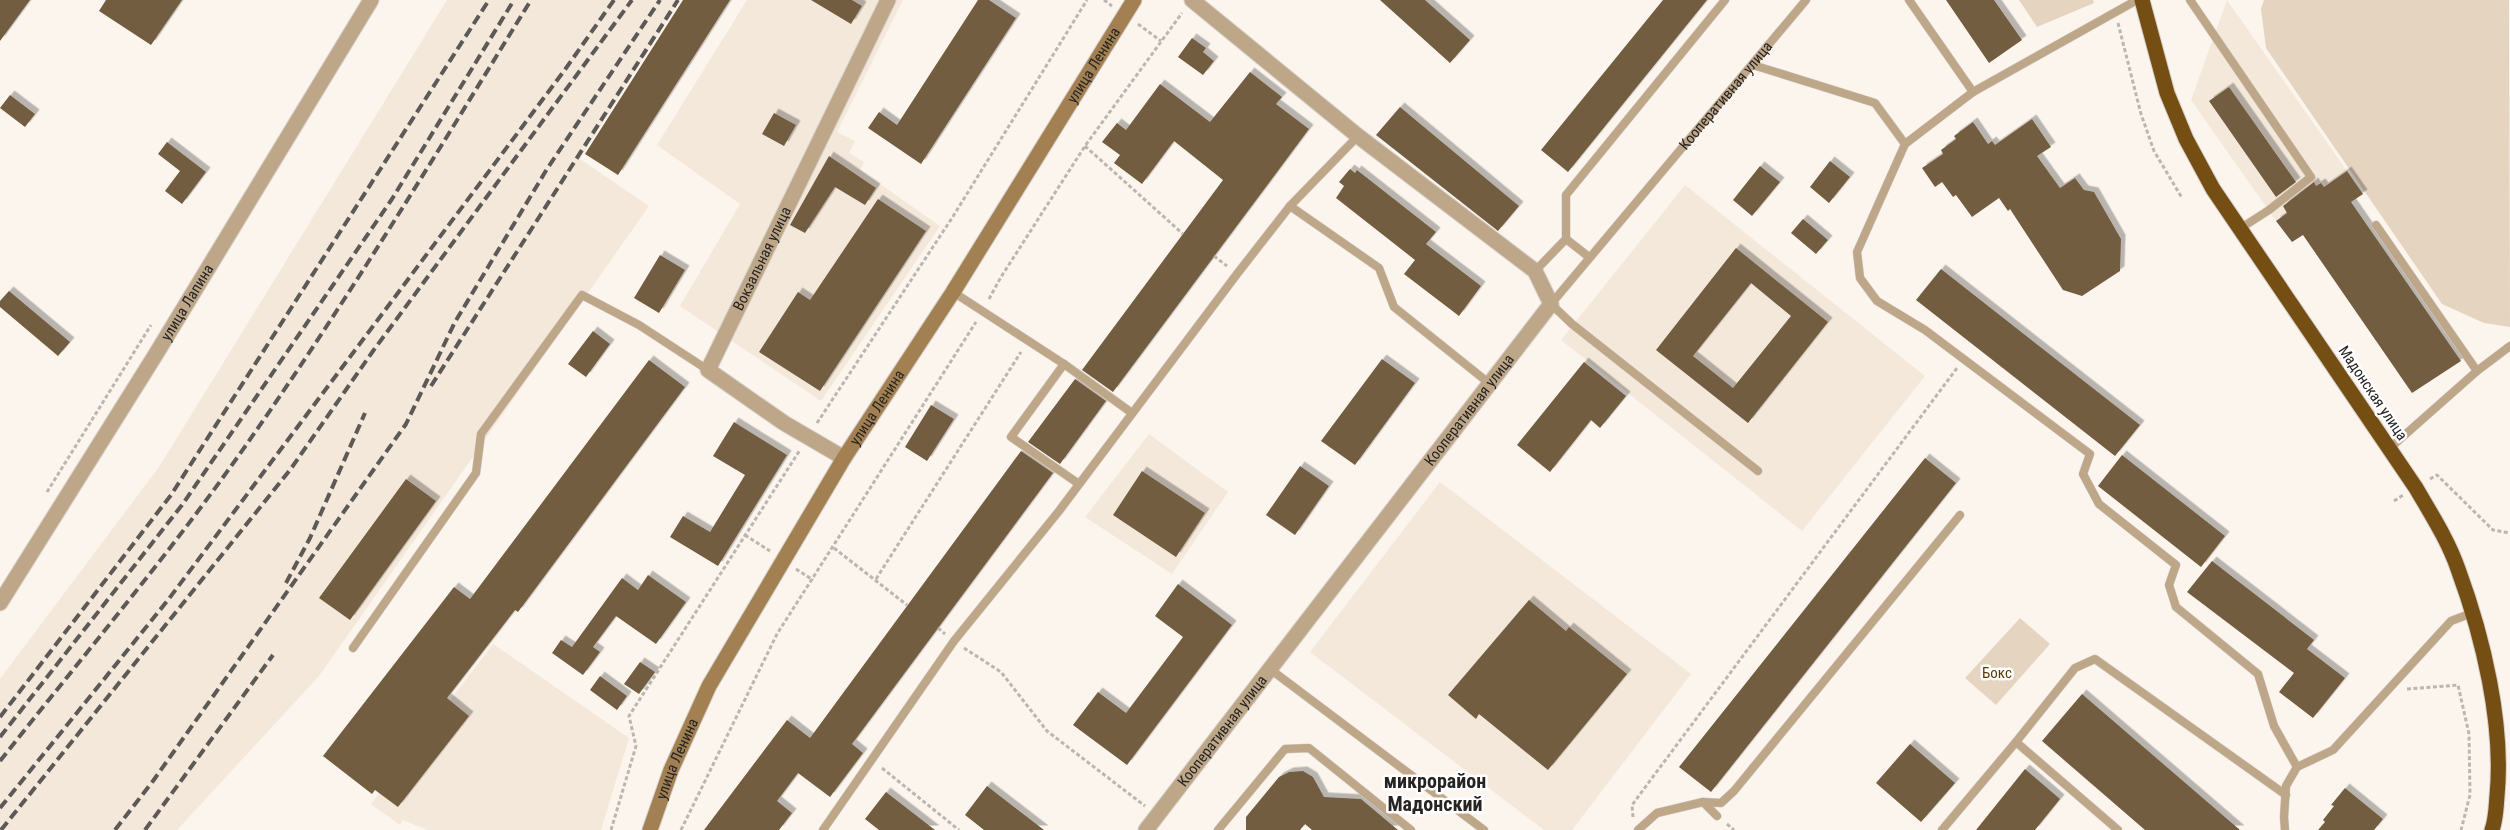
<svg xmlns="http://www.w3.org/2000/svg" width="2510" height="830" font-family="'Roboto Condensed',sans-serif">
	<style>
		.built { fill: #f3e8da }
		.green { fill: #e5d4bf }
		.building { fill: #735d41; fill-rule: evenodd; filter: url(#shadow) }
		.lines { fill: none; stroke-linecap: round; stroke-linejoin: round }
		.lane-casing { stroke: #d5cfc9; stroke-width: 9 }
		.street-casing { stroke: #d5cfc9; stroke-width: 17 }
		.secondary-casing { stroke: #d5cfc9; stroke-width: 17 }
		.highway-casing { stroke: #d5cfc9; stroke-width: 17 }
		.path { stroke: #bbb6b1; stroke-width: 3; stroke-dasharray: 4 2.5; stroke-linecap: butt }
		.lane { stroke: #bea789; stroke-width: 8 }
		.street { stroke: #bea789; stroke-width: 15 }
		.secondary { stroke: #a28052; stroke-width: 15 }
		.highway { stroke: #744e12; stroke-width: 15 }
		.rail { stroke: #5c5956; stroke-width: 4; stroke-dasharray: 10 5; stroke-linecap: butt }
		.labels { text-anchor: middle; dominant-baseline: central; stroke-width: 5; stroke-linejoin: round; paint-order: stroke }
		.street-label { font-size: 15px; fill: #262422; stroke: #fff }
		.park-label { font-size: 15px; fill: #5d3c03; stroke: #fff }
		.district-label { font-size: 20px; font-weight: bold; fill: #262422; stroke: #fff }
	</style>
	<defs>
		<filter id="shadow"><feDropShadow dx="4.5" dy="-4.5" stdDeviation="0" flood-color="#0004"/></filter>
	</defs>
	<rect width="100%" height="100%" fill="#fbf5ee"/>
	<!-- built -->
	<path class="built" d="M447,0h233l-100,159 69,47 -330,470 -142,154h-177v-151l159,-212z
		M747,0h156l-66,132 18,9 -6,12 15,9 -4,8 80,56 -119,175 -141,-95 60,-102 -83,-59z
		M2227,0l120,171 -23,16 -3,-4 -5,3 -3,-4 -7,5 3,4 -21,21 -12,9 -85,-121z
		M1685,185l240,191 -123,155 -241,-191z
		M1149,434l79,58 -56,82 -87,-57z
		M1440,482l251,192 -119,156h-28l-234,-178z
		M493,644l136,94 -28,92h-173l-25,-10 -3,5 -29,-21z"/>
	<!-- green -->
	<path class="green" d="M2019,0h74l1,3 -57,24z
		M2264,0h245l1,327 -26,-4 -42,-19 -176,-256 -5,-39z
		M2020,618l30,26 -54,61 -31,-27z"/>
	<!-- building -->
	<path class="building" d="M0,0h30l-30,41z
		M106,0h76l-31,45 -52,-34z
		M683,0h47l-112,175 -33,-21z
		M811,0h41l10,6 -11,18z
		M978,0h11l27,18 -95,146 -53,-36 11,-16 18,13z
		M1380,0h45l45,40 -20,23z
		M1663,0h44l-139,172 -27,-22z
		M1946,0h48l28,40 -33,23z
		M1192,38l14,10 -3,4 11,9 -11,14 -25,-18z
		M1250,72l32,25 -6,7 33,25 -196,263 -31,-22 141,-190 -49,-39 -32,43 -28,-21 6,-8 -18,-13 15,-19 9,7 34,-46 50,38z
		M2229,87l67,95 -20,15 -67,-96z
		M10,95l25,19 -10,13 -25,-19z
		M1400,107l119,99 -21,25 -122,-96z
		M774,113l22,12 -12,21 -22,-12z
		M2032,119l19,28 -14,9 23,32 15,-10 9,12 10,2 27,47 -1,32 -38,25 -19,-6 -53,-81 -2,2 -9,-13 -27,19 -16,-22 -3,2 -11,-15 -7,5 -13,-19 21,-14 -2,-4 15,-11 -2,-3 19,-14 15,22 4,-3 3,4z
		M167,142l39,30 -24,32 -17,-13 15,-20 -22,-17z
		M829,156l47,32 -11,17 -30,-18 -30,46 -15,-8z
		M1830,161l20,16 -21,26 -19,-16z
		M1760,166l20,16 -28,34 -19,-16z
		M1350,169l5,4 2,-3 79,62 -10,12 55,42 -22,30 -55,-42 11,-14 -79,-62 8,-12 -5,-4z
		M2347,171l16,23 -12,8 110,159 -49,32 -109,-158 -11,7 -16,-21 11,-8 -4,-7 31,-24 2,4 5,-3 3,4z
		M878,199l48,32 -106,160 -61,-39 39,-60 12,8z
		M1803,219l25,21 -12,14 -25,-21z
		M1736,248l92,74 -80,101 -92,-73zM1751,283l40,33 -58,72 -40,-32z
		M660,255l25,15 -26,43 -25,-15z
		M1941,269l199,156 -25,31 -199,-156z
		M9,291l61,51 -12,14 -58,-49v-6z
		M593,331l17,13 -24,33 -18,-13z
		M1382,359l33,24 -60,82 -34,-24z
		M649,360l36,27 -167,225 -3,-2 -68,88 22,18 -71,91 -23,-17 -3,4 -49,-38 131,-169 16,12z
		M1584,362l42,34 -26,32 -9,-8 -41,52 -33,-27z
		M1075,379l31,22 -46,63 -32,-22z
		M931,405l23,14 -27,42 -22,-14z
		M734,422l53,33 -69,111 -48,-29 13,-21 27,16 35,-57 -32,-19z
		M1021,451l32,22 -201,271 11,9 -33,44 -32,-24 -21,28 15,12 -13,17h-75l83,-110 23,18z
		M2122,455l103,81 -24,31 -103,-81z
		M1925,458l31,25 -245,309 -32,-25z
		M1300,466l29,20 -34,49 -29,-20z
		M1142,471l63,42 -29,44 -63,-42z
		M406,479l30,22 -86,119 -31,-22z
		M2212,561l102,79 -7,9 38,29 -32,40 -34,-26 15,-19 -107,-81z
		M648,575l38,27 -30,42 -40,-28 -23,31 7,5 -17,23 -31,-22 9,-13 11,7 50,-69 16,12z
		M1178,584l54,41 -105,140 -54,-40 25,-33 28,21 57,-76 -28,-21z
		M1529,600l37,31 3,-4 58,47 -79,96 -69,-56 -3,5 -28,-24z
		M640,662l15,10 -16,22 -15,-10z
		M600,676l27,20 -10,14 -27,-20z
		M2082,694l158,136h-95l-103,-89z
		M1910,744l45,39 -34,39 -45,-39z
		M2025,769l35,30 -25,31h-59z
		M1303,771l10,6 11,20 37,2 37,31h-86l-7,-6 -5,6h-54v-13l33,-40 10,-5z
		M987,786l57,44h-60l-19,-15z
		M2345,788l38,31 -9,11h-56l7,-8 -2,-2 11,-14 -3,-1z
		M886,792l49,38h-56l-14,-11z"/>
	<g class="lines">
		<defs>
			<g id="lane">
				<path d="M1909,0l64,92 164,-92"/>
				<path d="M2190,0l121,177 -42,33 -28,18"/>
				<path d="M1753,65l122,38 30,41"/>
				<path d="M1973,92l-68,52 -48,108 3,26 17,23 48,29 165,124 -7,20 16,30 77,61 -7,20 7,22 82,67 16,52 23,41"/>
				<path d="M1290,206l89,62 15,39 96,77"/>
				<path d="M2376,225l101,146 -87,77"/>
				<path d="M1566,239l23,18"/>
				<path d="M1535,271l31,-32v-44l159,-195"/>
				<path d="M953,292l111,72 68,49"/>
				<path d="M1064,364l-53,73 68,47"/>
				<path d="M2477,371l33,-25"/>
				<path id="s1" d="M1758,471l-186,-147 -21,-20 255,-304"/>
				<path d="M353,648l123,-175 5,-39 101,-139 57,30 69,45"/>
				<path d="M1270,669l214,161"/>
				<path d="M2016,742l59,-74 20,-9 191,136"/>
				<path d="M1703,802l18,1 13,-12 226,-276"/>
				<path d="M823,830l131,-189 105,-130 178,-237 53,-68 68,-70"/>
				<path d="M1218,830l67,-81 24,-1 102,82"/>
				<path d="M1638,830l19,-17 46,-11 14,14"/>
				<path d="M1942,830l74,-88 102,88"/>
				<path d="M2285,830l-1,-13 2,-31 11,-19 36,-17 118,-129 21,-8"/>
			</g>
			<g id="street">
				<path id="s2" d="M844,458l-60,-35 -76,-53 180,-370"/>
				<path id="s3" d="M0,603l156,-249 215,-354"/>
				<path id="s4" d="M1146,830l405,-526 -16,-33 -177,-135 -166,-136"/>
			</g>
			<g id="secondary">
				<path id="s5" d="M650,830l21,-60 38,-84 135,-228 109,-166 181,-292"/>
			</g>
			<path id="highway" d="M2142,0l25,93 19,46 27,50 203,299c15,26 32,52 42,81 25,68 46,155 39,227 -1,12 -1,23 -5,34"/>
		</defs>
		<!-- lane casing -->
		<use href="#lane" class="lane-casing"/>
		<!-- street casing -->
		<use href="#street" class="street-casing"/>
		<!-- secondary casing -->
		<use href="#secondary" class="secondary-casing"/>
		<!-- highway casing -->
		<use href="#highway" class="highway-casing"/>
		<!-- path -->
		<path class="path" d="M1104,0l8,6
			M2118,23l23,91 13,37 28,47
			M1138,24l23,17
			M1085,146l98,88
			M1214,256l13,10
			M989,299l12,-22 84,-131 97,-133
			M817,423l135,-205 135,-218
			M2430,479l7,-4 56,55 17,3
			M47,492l104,-167
			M2394,501l9,-6
			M745,535l25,16
			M834,548l73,57
			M796,569l17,11
			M876,579l145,-227
			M938,628l7,6
			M964,648l37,24 46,59 98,75
			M2407,689l51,-4 11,49 1,61 -9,35
			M882,768l77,62
			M1633,817l-1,-12 325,-437
			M1727,824l7,6
			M611,830l25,-84 -7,-30 171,-266
			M681,830l96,-196 199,-312"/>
		<!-- lane -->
		<use href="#lane" class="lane"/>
		<!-- street -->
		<use href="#street" class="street"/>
		<!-- secondary -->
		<use href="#secondary" class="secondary"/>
		<!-- highway -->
		<use href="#highway" class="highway"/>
		<!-- rail -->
		<path class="rail" d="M431,386l247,-386
			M286,583l24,-45 55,-125
			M0,717l171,-222 318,-495
			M0,737l182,-232 210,-306 122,-199
			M0,761c82,-104 168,-205 244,-313 102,-145 194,-297 287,-448
			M0,808l168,-208 396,-529 50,-71
			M1,830l289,-360 83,-119 259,-351
			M115,830l38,-49 253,-357 49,-102 92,-153 113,-169
			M145,830l128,-175"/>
	</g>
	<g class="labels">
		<!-- street labels -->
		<g class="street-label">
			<text stroke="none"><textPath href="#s5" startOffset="886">улица Ленина</textPath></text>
			<text stroke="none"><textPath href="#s1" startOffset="538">Кооперативная улица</textPath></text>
			<text stroke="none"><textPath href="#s2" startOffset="286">Вокзальная улица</textPath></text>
			<text stroke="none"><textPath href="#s3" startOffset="354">улица Лапина</textPath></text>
			<text transform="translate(2373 393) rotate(56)">Мадонская улица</text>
			<text stroke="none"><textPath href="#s5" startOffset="481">улица Ленина</textPath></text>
			<text stroke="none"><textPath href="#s4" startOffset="530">Кооперативная улица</textPath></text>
			<text stroke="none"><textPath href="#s4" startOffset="125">Кооперативная улица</textPath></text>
			<text stroke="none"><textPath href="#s5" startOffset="76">улица Ленина</textPath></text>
		</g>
		<!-- park labels -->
		<g class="park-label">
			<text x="1997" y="673">Бокс</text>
		</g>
		<!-- district labels -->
		<g class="district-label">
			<text x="1435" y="781">микрорайон<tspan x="1435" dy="23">Мадонский</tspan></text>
		</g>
	</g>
</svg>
